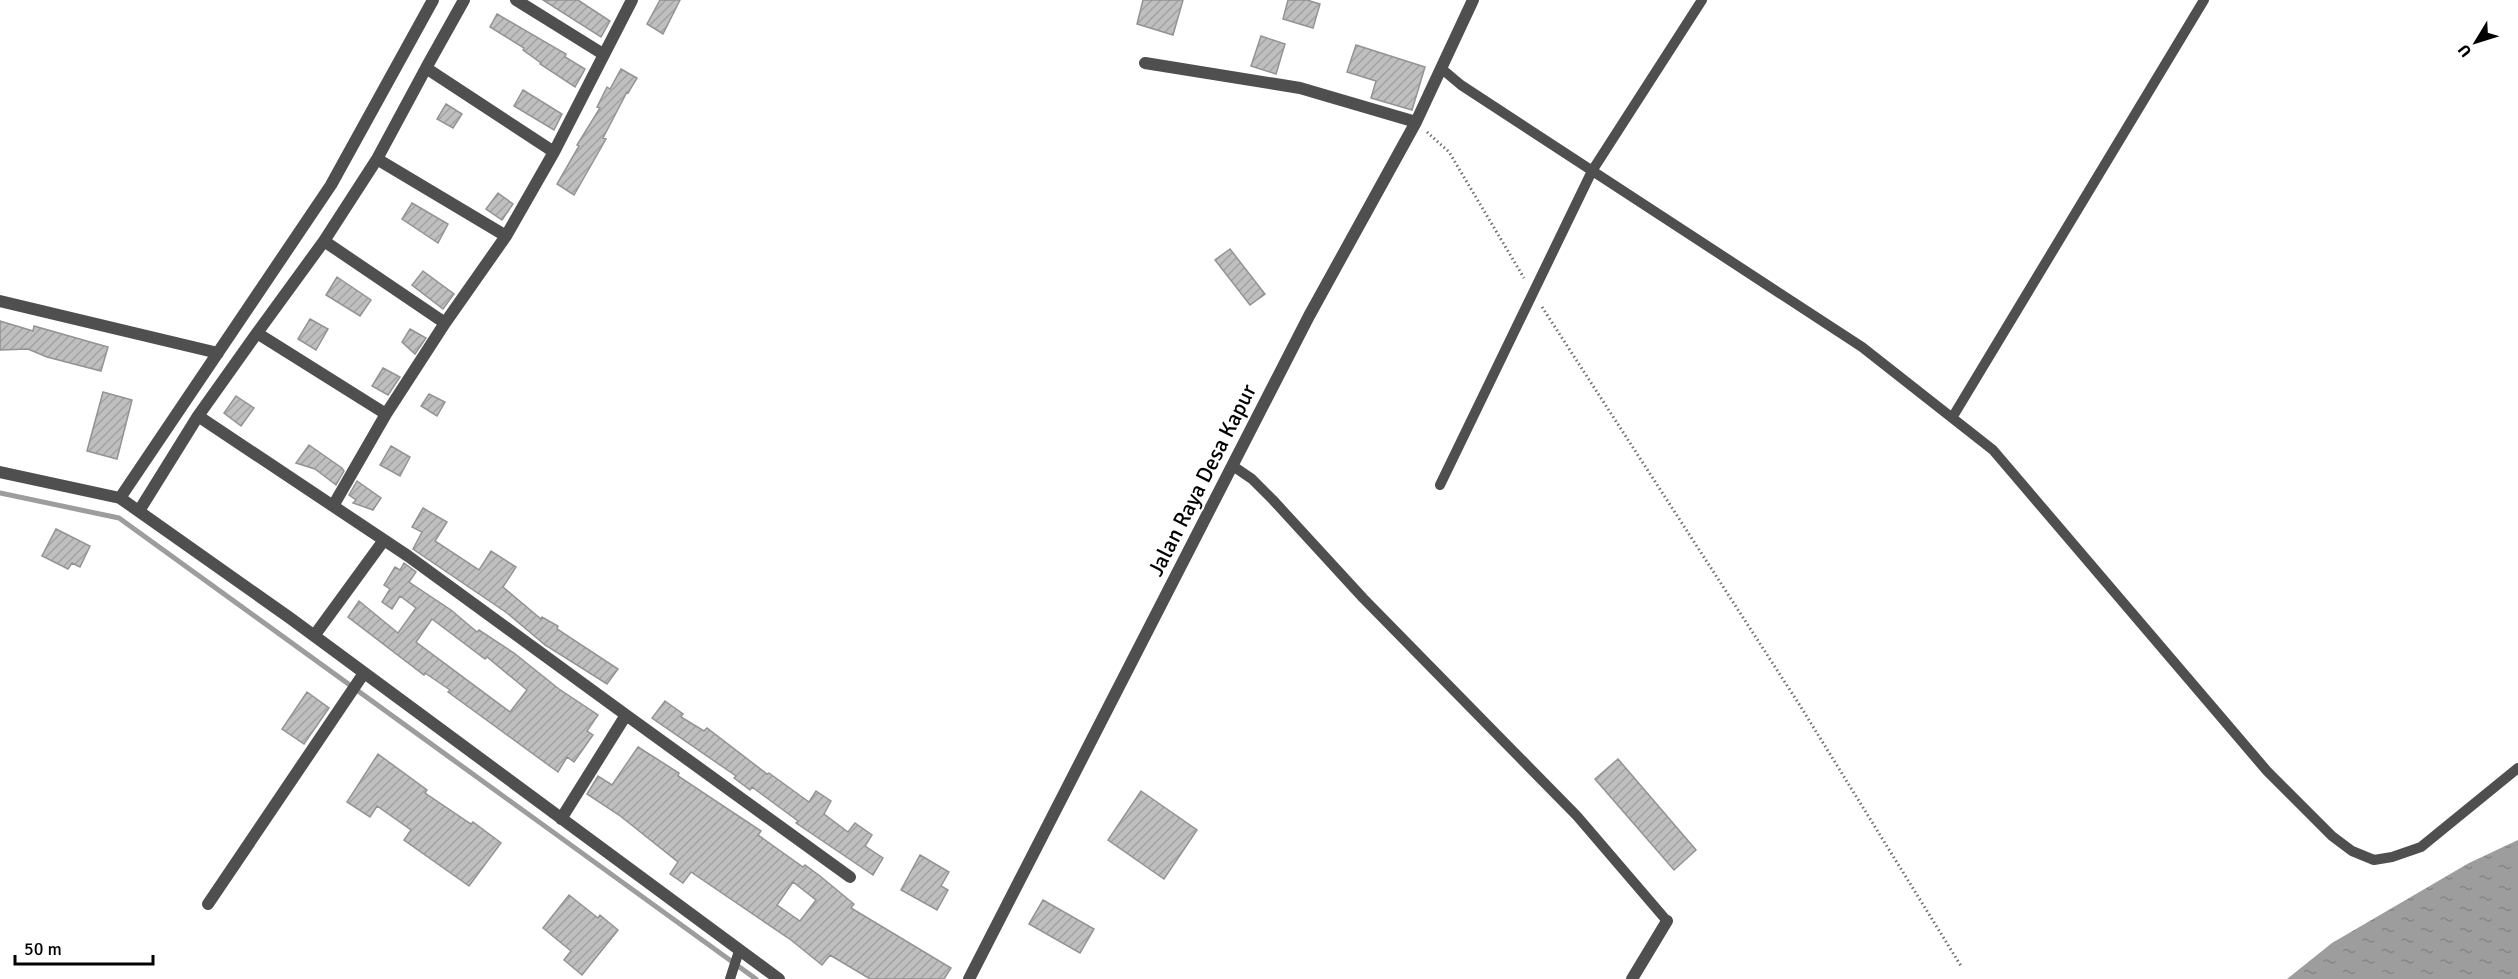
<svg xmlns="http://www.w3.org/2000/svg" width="2518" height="979" font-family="Signika,sans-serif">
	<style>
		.water { fill: url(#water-ripples) }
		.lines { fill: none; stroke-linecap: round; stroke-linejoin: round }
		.stream { stroke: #9d9d9d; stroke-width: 5 }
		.building { fill: url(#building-hatch); stroke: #939393; stroke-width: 1.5; fill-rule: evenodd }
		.path { stroke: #717171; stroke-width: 3; stroke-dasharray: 1.5 3; stroke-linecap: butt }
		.lane { stroke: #4f4f4f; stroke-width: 10 }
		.street { stroke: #4f4f4f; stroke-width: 12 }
		.labels { text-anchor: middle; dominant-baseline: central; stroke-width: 4.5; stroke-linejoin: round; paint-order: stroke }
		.street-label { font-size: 22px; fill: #000; stroke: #fff }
	</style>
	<defs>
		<pattern id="water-ripples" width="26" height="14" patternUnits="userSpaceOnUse" patternTransform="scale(1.5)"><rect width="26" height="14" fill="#9d9d9d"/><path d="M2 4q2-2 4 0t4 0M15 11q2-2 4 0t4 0" fill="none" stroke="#858585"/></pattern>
		<pattern id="building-hatch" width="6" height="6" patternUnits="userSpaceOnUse" patternTransform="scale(1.5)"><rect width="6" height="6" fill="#bfbfbf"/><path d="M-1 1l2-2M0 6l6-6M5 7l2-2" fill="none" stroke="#a2a2a2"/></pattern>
	</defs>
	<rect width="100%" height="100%" fill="#fff"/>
	<!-- water -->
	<path class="water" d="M2518,840v139h-231l45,-36 137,-80z"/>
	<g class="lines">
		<!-- stream -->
		<path class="stream" d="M0,493l119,25 637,461"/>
	</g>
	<!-- building -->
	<path class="building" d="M543,0h35l32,21 -9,16z
		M660,0h20l-17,34 -16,-10z
		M1143,0h40l-10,35 -36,-11z
		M1288,0h19l13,4 -7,24 -30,-9z
		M497,14l69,40 -1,3 20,12 -10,18 -35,-23 1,-1 -18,-13 1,-2 -34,-21z
		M1261,36l24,8 -9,30 -25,-8z
		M1356,45l69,22 -13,43 -41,-12 5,-17 -29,-9z
		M621,69l16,9 -9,15 -1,-1 -24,46 3,1 -32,56 -17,-11 22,-38 -2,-1 23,-37 -3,-1 10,-20 3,2z
		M523,90l39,24 -8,16 -40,-24z
		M446,104l16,10 -9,14 -16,-9z
		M498,193l15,11 -11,16 -16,-11z
		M412,203l36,21 -10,19 -36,-24z
		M1230,249l35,45 -15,11 -35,-45z
		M423,271l31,23 -11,15 -31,-24z
		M337,277l34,23 -11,16 -34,-21z
		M310,319l18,10 -12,21 -18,-11z
		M0,321l33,10 1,-5 74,21 -7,24 -54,-14 -19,-8 -28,1z
		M410,329l16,9 -11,16 -13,-12z
		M383,368l17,9 -12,18 -16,-9z
		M103,392l29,8 -15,59 -30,-8z
		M429,394l16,8 -8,14 -16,-10z
		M236,396l18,12 -13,18 -17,-13z
		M309,445l33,23 2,3 -8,14 -21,-16 -19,-6z
		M391,446l19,11 -10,19 -20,-11z
		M357,481l24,17 -8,12 -20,-7 3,-3 -7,-5z
		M423,508l24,14 -12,19 44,29 12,-19 25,16 -13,20 38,32 1,-2 16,9 -1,3 61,40 -11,15 -62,-39 -38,-32 -94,-64 9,-17 -10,-5z
		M56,529l34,17 -10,21 -8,-4 -4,6 -26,-13z
		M404,563l12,9 -7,10 42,28 26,22 2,-2 35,23 45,36 39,26 -11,16 6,4 -19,27 -7,-5 -9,15 -110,-80 2,-2 -25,-17 -1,2 -76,-58 11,-16 39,32 18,-25 -16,-12 -8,13 -10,-7 8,-13 -6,-4 11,-18 5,3zM432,619l53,40 2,-2 40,33 -17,22 -94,-70z
		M307,692l22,16 -25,36 -22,-15z
		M665,701l18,13 -2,3 23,14 3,-3 60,46 2,-1 40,29 7,-11 15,10 -7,13 24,18 7,-9 17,12 -7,11 18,12 -10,17 -77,-52 2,-2 -46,-34 -2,3 -16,-12 2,-2 -84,-58z
		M638,747l41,26 -1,3 83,55 -3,4 45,32 2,-2 15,11 34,28 -3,4 100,60 -7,11h-74l-40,-24 -8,10 -31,-25 -100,-68 -8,11 -13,-9 8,-12 -59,-47 -32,-21 11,-18 14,9zM793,882l23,18 -16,21 -23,-16z
		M378,754l49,36 -2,3 46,31 2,-2 28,21 -32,43 -65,-46 7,-10 -34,-24 -7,11 -23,-15z
		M1618,759l78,91 -22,20 -79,-91z
		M1141,791l56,39 -33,49 -56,-39z
		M920,855l29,17 -8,14 7,4 -11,20 -36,-20z
		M569,895l29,23 2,-3 18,15 -36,45 -18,-15 7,-9 -28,-23z
		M1043,900l51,29 -14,24 -51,-29z"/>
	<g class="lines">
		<!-- path -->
		<path class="path" d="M1427,132l22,20 75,126
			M1542,307l257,397 162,262"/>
		<!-- lane -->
		<path class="lane" d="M1442,69l19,16 401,262 131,103 274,321 65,65 20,15 22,9 18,-3 29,-10 97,-79
			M1952,418l252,-418
			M1233,466l19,13 21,21 90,98 214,218 90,105
			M1440,485l152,-314 110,-171
			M730,979l9,-28"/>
		<!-- street -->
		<path class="street" d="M464,0l-38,68 128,84
			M516,0l87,54
			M1145,63l155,25 116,34
			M377,159l49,-91
			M324,241l53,-82 129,77
			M0,301l218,52
			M257,333l67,-92 121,82
			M198,416l210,140 218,159
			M0,472l120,26 170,120 489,361
			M120,498l211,-313 102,-185
			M333,506l53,-92 59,-91 61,-87 48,-84 78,-152
			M139,511l59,-95 59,-83 129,81
			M314,636l70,-96
			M561,819l65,-104 224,162
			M208,904l156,-231
			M969,979l340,-663 107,-194 57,-122
			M1632,979l35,-58"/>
	</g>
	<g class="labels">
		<!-- street labels -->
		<g class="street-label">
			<text transform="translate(1202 480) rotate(-63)">Jalan Raya Desa Kapur</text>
		</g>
	</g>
	<!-- north arrow -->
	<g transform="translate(2476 42) rotate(232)" stroke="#ffffff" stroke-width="4.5" paint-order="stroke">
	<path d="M0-4.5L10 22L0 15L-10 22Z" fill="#000000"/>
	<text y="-9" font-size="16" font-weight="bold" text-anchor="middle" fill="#000000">U</text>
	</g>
	<!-- scale -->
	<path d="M15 955v9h138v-9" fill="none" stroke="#000000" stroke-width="3"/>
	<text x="24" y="955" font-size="18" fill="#000000" stroke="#ffffff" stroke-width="4.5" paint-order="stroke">50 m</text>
</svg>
